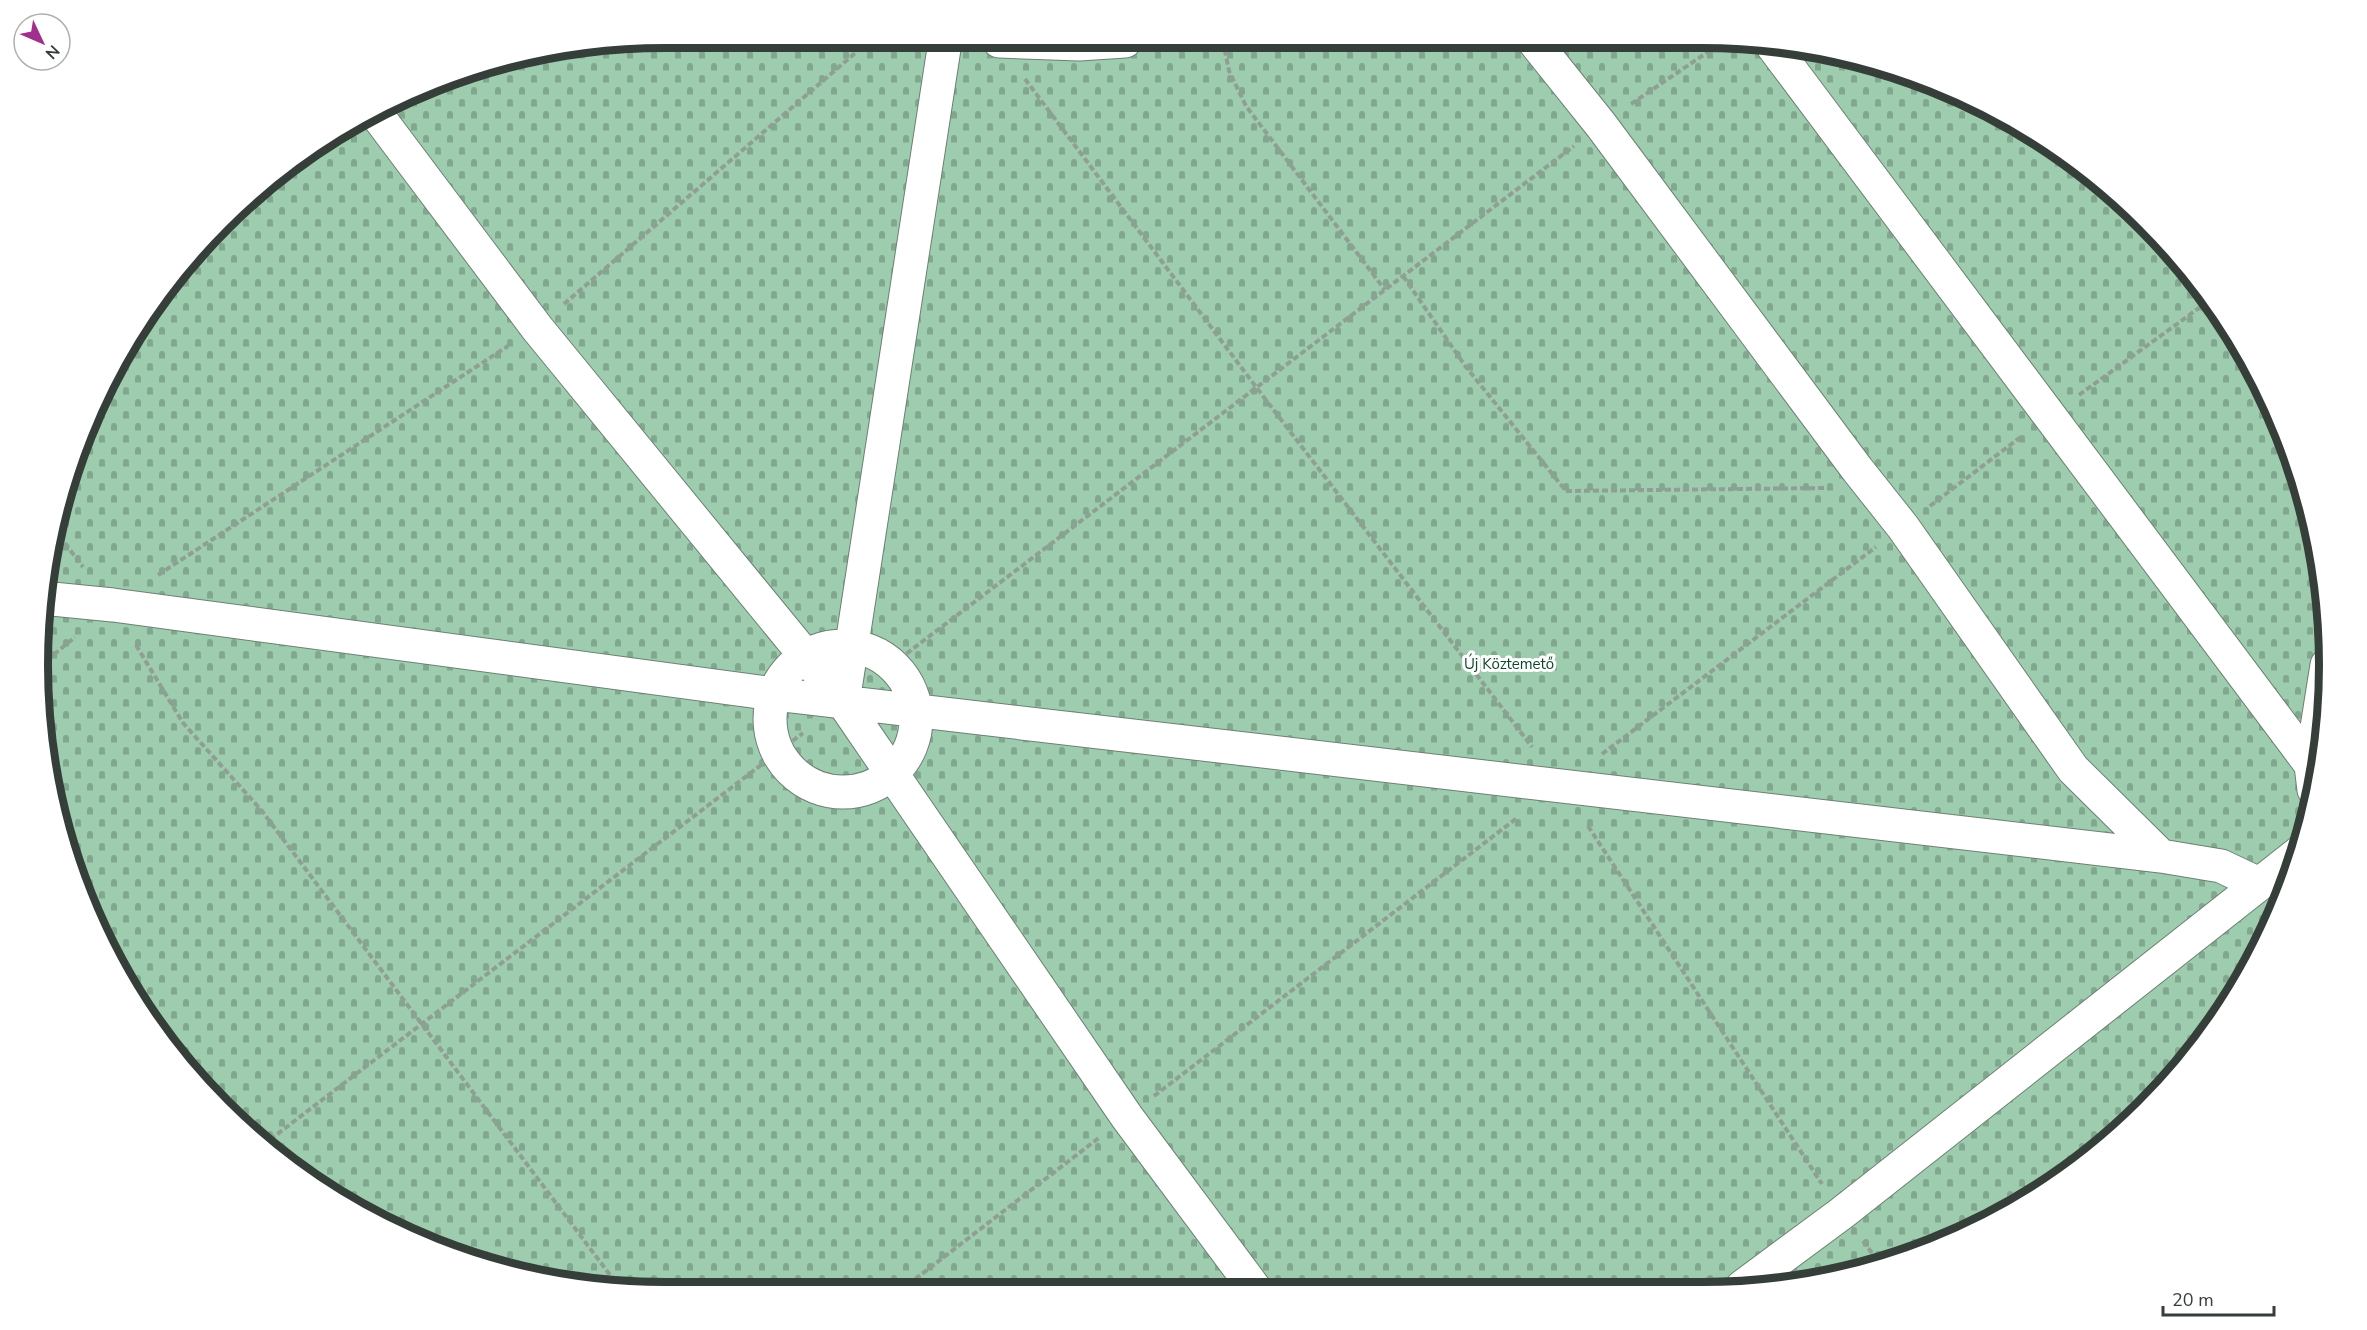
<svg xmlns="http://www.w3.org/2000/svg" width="2367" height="1330" font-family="'Nunito Sans',sans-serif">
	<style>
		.cemetery { fill: url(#cemetery-stones) }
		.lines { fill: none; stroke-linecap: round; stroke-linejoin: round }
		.minor-casing { stroke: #6c8072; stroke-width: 35 }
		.path { stroke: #8f9f94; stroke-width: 4; stroke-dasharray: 6 3; stroke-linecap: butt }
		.minor { stroke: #fff; stroke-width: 33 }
		.labels { text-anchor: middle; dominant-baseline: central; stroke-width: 6; stroke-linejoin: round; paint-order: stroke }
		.park-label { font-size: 15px; fill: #0d472a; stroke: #fff }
		.rim { fill: none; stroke: #353e38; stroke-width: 8 }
	</style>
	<defs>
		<pattern id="cemetery-stones" width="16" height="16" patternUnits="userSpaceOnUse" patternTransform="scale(1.5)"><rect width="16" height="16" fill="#9dcdae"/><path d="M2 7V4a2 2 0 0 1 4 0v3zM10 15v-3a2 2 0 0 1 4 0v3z" fill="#81a88f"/></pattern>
	</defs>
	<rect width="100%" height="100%" fill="#d3e9da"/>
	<!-- cemetery -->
	<path class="cemetery" d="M1743,39l160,32 113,51 100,71 84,90 65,105 43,115 20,121 -4,123 -28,120 -51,112 -99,129 -96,79 -146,72 -120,28 -1160,4 -160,-32 -113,-51 -99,-71 -59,-59 -71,-99 -37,-74 -35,-117 -11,-82 4,-123 16,-81 43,-114 31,-54 10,-18 78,-94 62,-55 104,-65 77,-31 119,-28z"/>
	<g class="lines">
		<defs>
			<path id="minor" d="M1533,40l68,85 256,344 46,58 170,242 88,87
				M999,41l80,3 46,-3
				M1772,45l539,720
				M374,111l163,217 306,374 284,415 128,172
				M42,598l71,7 661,89 1387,162 60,10 38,18
				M770 719a73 73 0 1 1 146 0a73 73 0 1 1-146 0Z
				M843,702l102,-660
				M2314,790l-3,-25 16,-100
				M1742,1287l100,-74 458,-361"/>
		</defs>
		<!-- minor casing -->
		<use href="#minor" class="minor-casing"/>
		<!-- path -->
		<path class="path" d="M1223,41l6,30 17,35 139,184
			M1025,79l231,308 276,360
			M1631,104l96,-65
			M1403,276l63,91 100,124 260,-3
			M564,304l304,-262
			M2079,395l131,-95
			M1930,506l92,-70
			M54,529l29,38
			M158,575l350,-229
			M136,645l47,78 79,88 360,480
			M40,666l35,-29
			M885,670l689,-524
			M1602,754l274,-207
			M1588,826l234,358
			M1154,1096l363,-278
			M263,1145l540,-412
			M1863,1241l18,24
			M901,1290l199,-153"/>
		<!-- minor -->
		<use href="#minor" class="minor"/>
	</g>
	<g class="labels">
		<!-- park labels -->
		<g class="park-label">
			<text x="1509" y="664">Új Köztemető</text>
		</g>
	</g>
	<!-- crop -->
	<path d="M0 0H2367V1330H0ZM665 48H1702A617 617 0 0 1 2319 665V665A617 617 0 0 1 1702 1282H665A617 617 0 0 1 48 665V665A617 617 0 0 1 665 48Z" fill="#fff" fill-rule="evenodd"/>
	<path class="rim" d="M665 48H1702A617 617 0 0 1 2319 665V665A617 617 0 0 1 1702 1282H665A617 617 0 0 1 48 665V665A617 617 0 0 1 665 48Z"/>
	<!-- north arrow -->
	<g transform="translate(42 42) rotate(134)"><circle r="28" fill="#ffffff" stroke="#aeb2af" stroke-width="1.5"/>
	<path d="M0-4.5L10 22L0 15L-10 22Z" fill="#a1308d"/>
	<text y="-9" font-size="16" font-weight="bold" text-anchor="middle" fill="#353e38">N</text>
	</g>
	<!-- scale -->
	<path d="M2163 1306v9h111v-9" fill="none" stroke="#353e38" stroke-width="3"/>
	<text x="2172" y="1306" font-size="18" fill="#353e38" stroke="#ffffff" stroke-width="4.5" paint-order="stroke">20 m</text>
</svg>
